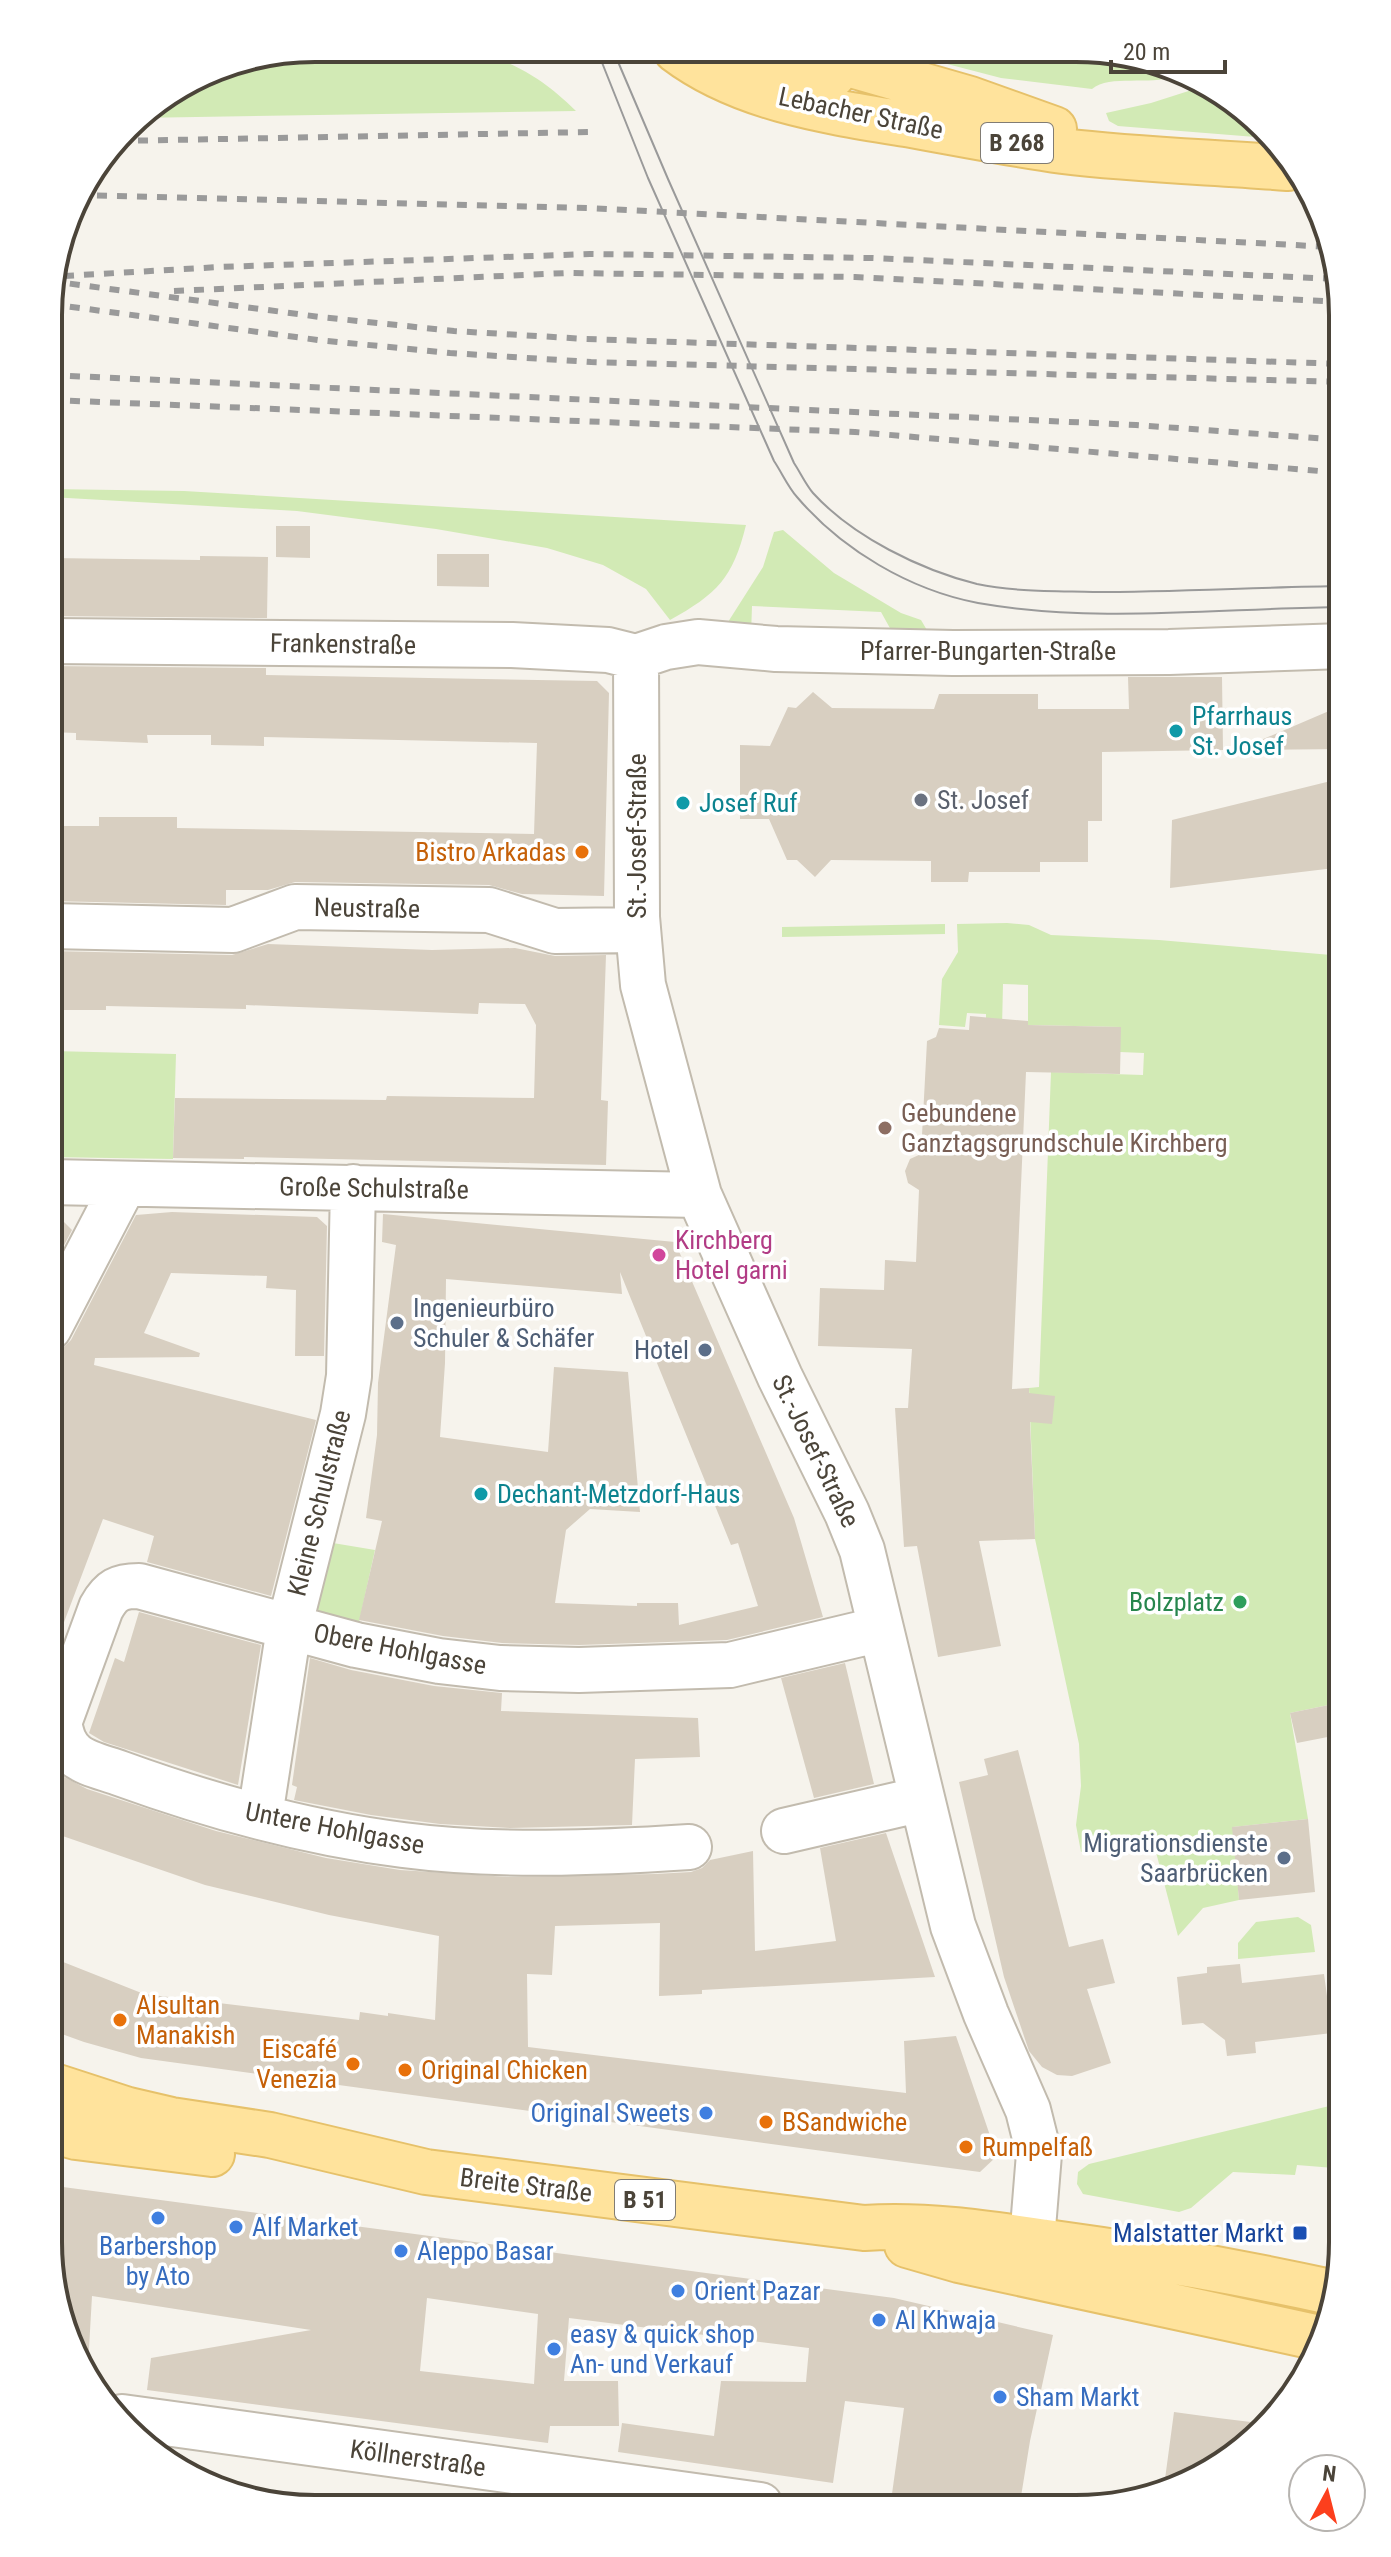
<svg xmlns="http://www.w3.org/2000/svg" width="1391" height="2557" font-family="'Roboto Condensed',sans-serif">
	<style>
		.green { fill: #d2eab5 }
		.building { fill: #d8cfc1; fill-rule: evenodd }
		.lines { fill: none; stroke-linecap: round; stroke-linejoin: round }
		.minor-casing { stroke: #c2bbae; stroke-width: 48 }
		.major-casing { stroke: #e6c16a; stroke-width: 48 }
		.minor { stroke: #fff; stroke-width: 44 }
		.major { stroke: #ffe39c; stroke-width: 44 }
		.tram { stroke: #9a9a9a; stroke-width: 2 }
		.rail { stroke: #9a9a9a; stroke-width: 6; stroke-dasharray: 10 10; stroke-linecap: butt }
		.culture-dot { fill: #0f9aa8; stroke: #fff; stroke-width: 3 }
		.worship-dot { fill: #6b7280; stroke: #fff; stroke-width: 3 }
		.food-dot { fill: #e8710a; stroke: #fff; stroke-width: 3 }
		.education-dot { fill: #8d6e63; stroke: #fff; stroke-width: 3 }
		.hotel-dot { fill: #d1479c; stroke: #fff; stroke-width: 3 }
		.service-dot { fill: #5c6f8a; stroke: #fff; stroke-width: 3 }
		.leisure-dot { fill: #2e9e5b; stroke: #fff; stroke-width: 3 }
		.shop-dot { fill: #3f7fe0; stroke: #fff; stroke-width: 3 }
		.transit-dot { fill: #1a4fb4; stroke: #fff; stroke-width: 3 }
		.labels { text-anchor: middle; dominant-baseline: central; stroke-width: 7; stroke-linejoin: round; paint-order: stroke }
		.shield { fill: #fff; stroke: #817c74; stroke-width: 2 }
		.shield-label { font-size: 24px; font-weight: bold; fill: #4b4439 }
		.street-label { font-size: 26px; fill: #4b4439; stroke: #fff }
		.culture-label { font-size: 26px; fill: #0d838f; stroke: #fff; text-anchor: start }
		.worship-label { font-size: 26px; fill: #5b616d; stroke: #fff; text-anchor: start }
		.food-label { font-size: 26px; fill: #c56008; stroke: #fff; text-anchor: start }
		.education-label { font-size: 26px; fill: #785e54; stroke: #fff; text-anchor: start }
		.hotel-label { font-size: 26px; fill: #b23c85; stroke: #fff; text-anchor: start }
		.service-label { font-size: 26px; fill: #4e5e75; stroke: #fff; text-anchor: end }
		.leisure-label { font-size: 26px; fill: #27864d; stroke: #fff; text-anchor: end }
		.shop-label { font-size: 26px; fill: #366cbe; stroke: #fff; text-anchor: start }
		.transit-label { font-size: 26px; fill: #164399; stroke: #fff; text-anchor: end }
		.rim { fill: none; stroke: #4b4439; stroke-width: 4 }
	</style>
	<rect width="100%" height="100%" fill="#f6f3ec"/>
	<!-- green -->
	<path class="green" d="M478,51c43,16 64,27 98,60l-440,7 77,-50 53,-10z
		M901,52l226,1 47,23c-24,10 -64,-2 -82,13l-91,-11z
		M1198,88l54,26 16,24 -150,-12 -9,-5 -3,-8 45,-10z
		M50,489l134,2 562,34c-13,53 -29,69 -76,95l-24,-31 -43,-24 -56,-17 -111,-19 -139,-18 -247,-14z
		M783,530l51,43 67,40 20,7 13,22 -38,-3 -15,-27 -129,-6 -1,29 -30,-2 42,-66 11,-35z
		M1007,923l22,2 22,10 108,5 184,16v746l-53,11 18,106 -75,8 6,73 -36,8 -25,28 -26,-99 -71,15 -5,-27 5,-39 -2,-42 -44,-205 -6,-151 10,-1 12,-315 92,3 1,-22 -24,-1v-25l-92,-2v-40l-25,-1 -1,44h-16v-14l-19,-1 -2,14 -26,-2 3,-46 16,-27 -1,-28z
		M945,924v10l-163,3v-10z
		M52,1051l124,3 -3,105 -124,-2v-101z
		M327,1542l48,8 -17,77 -49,-11z
		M1298,1917l13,8 4,27 -77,7v-16l18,-21z
		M1342,2103v52h-6l-2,13 -37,-3 -2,10 -62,-3 -42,36 -12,4 -96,-18 -6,-10 1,-12 11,-8z"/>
	<!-- building -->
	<path class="building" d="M276,526h34v32l-34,-1z
		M437,554h52v33l-52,-1z
		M200,556l68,1 -1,61 -217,-2v-58l150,2z
		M50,666l216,2v7l331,6 12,12 -5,203 -82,-2 -33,-9 -194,-3 -27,8h-42v15l-176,-4v-75h49v-9h78v11l357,6 3,-91 -273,-6v9l-53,-1v-10h-64l1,8 -72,-3v-7l-26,-1z
		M1128,677h94l1,73 -121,2v69h-14v41h-48v10h-71l-1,10h-37v-21l-100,-1 -16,17 -18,-17h-10l-18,-41h-29v-74l30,1 18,-39 8,1 17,-16 19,16 102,1 5,-15h99v15h91z
		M1343,705v44l-103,1v-1z
		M1343,778v89l-173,21 2,-68z
		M268,944l164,6 83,-2 40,8 51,-1 -5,145 7,1 -2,64 -362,-8v2l-71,-1 2,-60 211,2 1,-4 147,2 2,-73 -11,-21 -46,-1 -1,11 -232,-9v4l-140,-3v4h-57v-59l183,4z
		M970,1016l58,5v4l93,2 -1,47 -94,-2 -14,317 17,-1v5l26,3 -3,28 -22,-2 5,117 -56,2 22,105 -63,11 -21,-111 -13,1 -9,-139h13l4,-59 -94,-3 2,-58 64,2 1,-30 31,2 3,-72 -11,-7 -3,-12 5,-12 11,-5 6,-113 9,-4 3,-9 30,2z
		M49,1207l23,23 -23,44z
		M172,1212l145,5 10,9 -3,130h-29l1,-66 -30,-2 1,-12 -96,-3 -27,60 56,20 -1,4 -104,1 -1,7 222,55 -45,176 -124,-34 7,-26 -51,-17 -51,135h-3v-301l13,-4 9,-9 65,-125z
		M383,1214l292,28 119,276 29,99 -96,23 -148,5 -77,-2 -59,-7 -84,-16 23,-99 -16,-3 11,-83 1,-52 18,-138 -14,-3zM620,1272l111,273 7,-2 20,63 -79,19 -1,-22h-41v3l-82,-3 11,-73 24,-21 50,3 -12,-140 -74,-5 -6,85 -108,-15 5,-74 1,-84 176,15z
		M139,1612l122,33 -23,140 -134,-43 -15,-9 26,-75 9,4z
		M310,1658l41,12 83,16 68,7 -1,18 197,7 2,39 -65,2 -3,66 -122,3 -70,-4 -69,-9 -77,-15 3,-13 -5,-2z
		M845,1663l29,121 -60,14 -33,-120z
		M1343,1702v32l-46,9 -7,-30z
		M1018,1750l51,197 34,-8 12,44 -28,6 24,74 -39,13 -15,-1 -15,-8 -13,-16 -25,-74 -45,-195 29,-7 -4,-16z
		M49,1769l38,20 129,42 110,27 74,12 109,7 146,-3 36,-2 11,-4 8,-8 43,-9 2,100 81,-10 -16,-93 66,-15 49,144 -233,13v4l-43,2 1,-73 -105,3 -3,49 -25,-1 1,73 378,46 -2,-52 52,-5 41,120 -17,16 -76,-10 -763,-104 -57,-16 -36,-13v-73l96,38 215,26 1,-8 28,4v-3l47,7 4,-84 -110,-21 -124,-30 -157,-54z
		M1308,1819l7,73 -76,8 -7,-73z
		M1240,1964l2,19 82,-9 8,59 -77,9 1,11 -29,3 -2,-16 -22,-17 -21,2 -5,-48 30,-4v-6z
		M48,2185l846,113 159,37 -23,106 -11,68 -129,-1 14,-100 -59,-7 -12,82 -215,-31 4,-29 92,13 7,-55 85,1 3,-34 -240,-30 -5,63h54l1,45h-69l-2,17 -401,-53 4,-32 160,-28 -219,-34 -4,70 -26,-38 -14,-86zM427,2298l111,16 -4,70 -114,-13z
		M1174,2412l44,6 49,6 -42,40 -62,30z"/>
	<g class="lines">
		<defs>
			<path id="minor" d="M50,641l462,4 96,5 28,7
				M636,657l1,260 6,68 56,210 81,182 67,136 15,37 91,376 33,88 42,96 11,44 -7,86
				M636,657l30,-10 32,-5 78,7 177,4 216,-1 174,-6
				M50,926l183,4 62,-23 194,3 66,21 82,-1
				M49,1182l650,13
				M49,1328l75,-144
				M260,1816l29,-188 54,-214 6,-38 4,-189
				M784,1831l138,-32
				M689,1847c-92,6 -194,10 -286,-2 -96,-12 -193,-39 -284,-72 -13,-5 -34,-9 -45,-19 -10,-9 -12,-18 -15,-31l42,-115c10,-18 18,-22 38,-22l217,59 83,16 61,7 79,2 151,-5 151,-36
				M122,2417l638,88 -1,3"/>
			<path id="major" d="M676,50c66,50 156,62 236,75 50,9 100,19 151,26 74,9 150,11 225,17
				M724,51l109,24
				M803,51l167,48 84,30
				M48,2084l80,26 43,10 99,15 156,37 438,56c62,-4 121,5 182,14 97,13 193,30 289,51
				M48,2129l28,8 136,17
				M907,2245l52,15 365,79"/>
		</defs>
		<!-- minor casing -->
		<use href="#minor" class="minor-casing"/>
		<!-- major casing -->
		<use href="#major" class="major-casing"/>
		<!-- minor -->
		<use href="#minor" class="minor"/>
		<!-- major -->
		<use href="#major" class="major"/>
		<!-- tram -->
		<path class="tram" d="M597,50l51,128 126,283c8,12 14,26 23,36 45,53 113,93 181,106 120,21 244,5 365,4
			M613,50l55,129 126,284c6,9 12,22 19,30 40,44 108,77 164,91 37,8 79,7 116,8 83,0 167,-5 250,-6"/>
		<!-- rail -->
		<path class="rail" d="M118,141l471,-9
			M77,195l511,13 744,39
			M64,276l156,-9 370,-13 282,4 465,21
			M50,281l270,36 134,14 132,8 757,25
			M174,291l393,-18 288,4 486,25
			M50,304l268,36 132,13 141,9 752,20
			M50,375l1086,50 207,15
			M50,400l805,32 488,41"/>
	</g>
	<!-- markers -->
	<g class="culture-dot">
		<circle cx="1176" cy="731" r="8"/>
		<circle cx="683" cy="803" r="8"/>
		<circle cx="481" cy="1494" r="8"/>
	</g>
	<circle class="worship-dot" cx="921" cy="800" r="8"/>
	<g class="food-dot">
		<circle cx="582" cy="852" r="8"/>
		<circle cx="120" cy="2020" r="8"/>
		<circle cx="353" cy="2064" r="8"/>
		<circle cx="405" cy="2070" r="8"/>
		<circle cx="766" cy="2122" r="8"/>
		<circle cx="966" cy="2147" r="8"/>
	</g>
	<circle class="education-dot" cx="885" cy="1128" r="8"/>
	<circle class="hotel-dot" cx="659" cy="1255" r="8"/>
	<g class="service-dot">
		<circle cx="397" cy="1323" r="8"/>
		<circle cx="705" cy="1350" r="8"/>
		<circle cx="1284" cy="1858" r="8"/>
	</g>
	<circle class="leisure-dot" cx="1240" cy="1602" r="8"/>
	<g class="shop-dot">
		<circle cx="706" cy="2113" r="8"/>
		<circle cx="158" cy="2218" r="8"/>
		<circle cx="236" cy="2227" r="8"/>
		<circle cx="401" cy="2251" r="8"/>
		<circle cx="678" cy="2291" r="8"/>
		<circle cx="879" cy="2320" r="8"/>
		<circle cx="554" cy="2349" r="8"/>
		<circle cx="1000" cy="2397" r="8"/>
	</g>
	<rect class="transit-dot" x="1292" y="2225" width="16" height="16" rx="4"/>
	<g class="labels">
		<!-- shield labels -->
		<g class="shield">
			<rect x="981" y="123" width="72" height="40" rx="6"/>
			<rect x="615" y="2180" width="60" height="40" rx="6"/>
		</g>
		<g class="shield-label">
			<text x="1017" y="143">B 268</text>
			<text x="645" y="2200">B 51</text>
		</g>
		<!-- street labels -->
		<g class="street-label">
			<text transform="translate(861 113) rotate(12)">Lebacher Straße</text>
			<text transform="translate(343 644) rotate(1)">Frankenstraße</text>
			<text x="988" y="651">Pfarrer-Bungarten-Straße</text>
			<text transform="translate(637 836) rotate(-90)">St.-Josef-Straße</text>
			<text transform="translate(367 908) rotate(1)">Neustraße</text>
			<text transform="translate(374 1188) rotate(1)">Große Schulstraße</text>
			<text transform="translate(816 1451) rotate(64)">St.-Josef-Straße</text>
			<text transform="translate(319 1503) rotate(-76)">Kleine Schulstraße</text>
			<text transform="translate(400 1649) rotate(11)">Obere Hohlgasse</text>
			<text transform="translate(335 1828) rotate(11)">Untere Hohlgasse</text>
			<text transform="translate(526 2185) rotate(7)">Breite Straße</text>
			<text transform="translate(418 2458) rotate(8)">Köllnerstraße</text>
		</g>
		<!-- culture labels -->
		<g class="culture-label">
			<text x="1192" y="716">Pfarrhaus<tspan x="1192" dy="30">St. Josef</tspan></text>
			<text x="699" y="803">Josef Ruf</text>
			<text x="497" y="1494">Dechant-Metzdorf-Haus</text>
		</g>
		<!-- worship labels -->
		<g class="worship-label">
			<text x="937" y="800">St. Josef</text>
		</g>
		<!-- food labels -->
		<g class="food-label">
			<text x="566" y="852" text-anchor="end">Bistro Arkadas</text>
			<text x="136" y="2005">Alsultan<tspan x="136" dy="30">Manakish</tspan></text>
			<text x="337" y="2049" text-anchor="end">Eiscafé<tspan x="337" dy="30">Venezia</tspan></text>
			<text x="421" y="2070">Original Chicken</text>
			<text x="782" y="2122">BSandwiche</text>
			<text x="982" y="2147">Rumpelfaß</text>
		</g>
		<!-- education labels -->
		<g class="education-label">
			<text x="901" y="1113">Gebundene<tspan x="901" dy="30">Ganztagsgrundschule Kirchberg</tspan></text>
		</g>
		<!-- hotel labels -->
		<g class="hotel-label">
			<text x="675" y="1240">Kirchberg<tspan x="675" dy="30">Hotel garni</tspan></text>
		</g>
		<!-- service labels -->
		<g class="service-label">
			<text x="413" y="1308" text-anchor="start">Ingenieurbüro<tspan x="413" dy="30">Schuler &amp; Schäfer</tspan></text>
			<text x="689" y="1350">Hotel</text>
			<text x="1268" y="1843">Migrationsdienste<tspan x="1268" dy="30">Saarbrücken</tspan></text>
		</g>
		<!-- leisure labels -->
		<g class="leisure-label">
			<text x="1224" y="1602">Bolzplatz</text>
		</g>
		<!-- shop labels -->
		<g class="shop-label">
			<text x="690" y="2113" text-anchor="end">Original Sweets</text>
			<text x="252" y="2227">Alf Market</text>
			<text x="158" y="2246" text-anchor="middle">Barbershop<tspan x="158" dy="30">by Ato</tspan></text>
			<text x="417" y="2251">Aleppo Basar</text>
			<text x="694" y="2291">Orient Pazar</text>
			<text x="895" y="2320">Al Khwaja</text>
			<text x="570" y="2334">easy &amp; quick shop<tspan x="570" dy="30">An- und Verkauf</tspan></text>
			<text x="1016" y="2397">Sham Markt</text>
		</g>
		<!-- transit labels -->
		<g class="transit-label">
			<text x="1284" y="2233">Malstatter Markt</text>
		</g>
	</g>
	<!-- crop -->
	<path d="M0 0H1391V2557H0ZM315 62H1076A253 253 0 0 1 1329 315V2242A253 253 0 0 1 1076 2495H315A253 253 0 0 1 62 2242V315A253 253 0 0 1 315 62Z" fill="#fff" fill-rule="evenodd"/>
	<path class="rim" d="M315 62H1076A253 253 0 0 1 1329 315V2242A253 253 0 0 1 1076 2495H315A253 253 0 0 1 62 2242V315A253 253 0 0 1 315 62Z"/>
	<!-- north arrow -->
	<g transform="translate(1327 2493) rotate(7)"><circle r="38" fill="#ffffff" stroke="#b7b4b0" stroke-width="2"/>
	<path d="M0-6L14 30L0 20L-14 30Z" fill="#fc3f1d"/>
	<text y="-12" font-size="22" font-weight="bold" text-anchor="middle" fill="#4b4439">N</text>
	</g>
	<!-- scale -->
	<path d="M1111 60v12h114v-12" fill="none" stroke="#4b4439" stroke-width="4"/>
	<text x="1123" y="60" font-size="24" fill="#4b4439" stroke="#ffffff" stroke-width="6" paint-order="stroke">20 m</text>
</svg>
